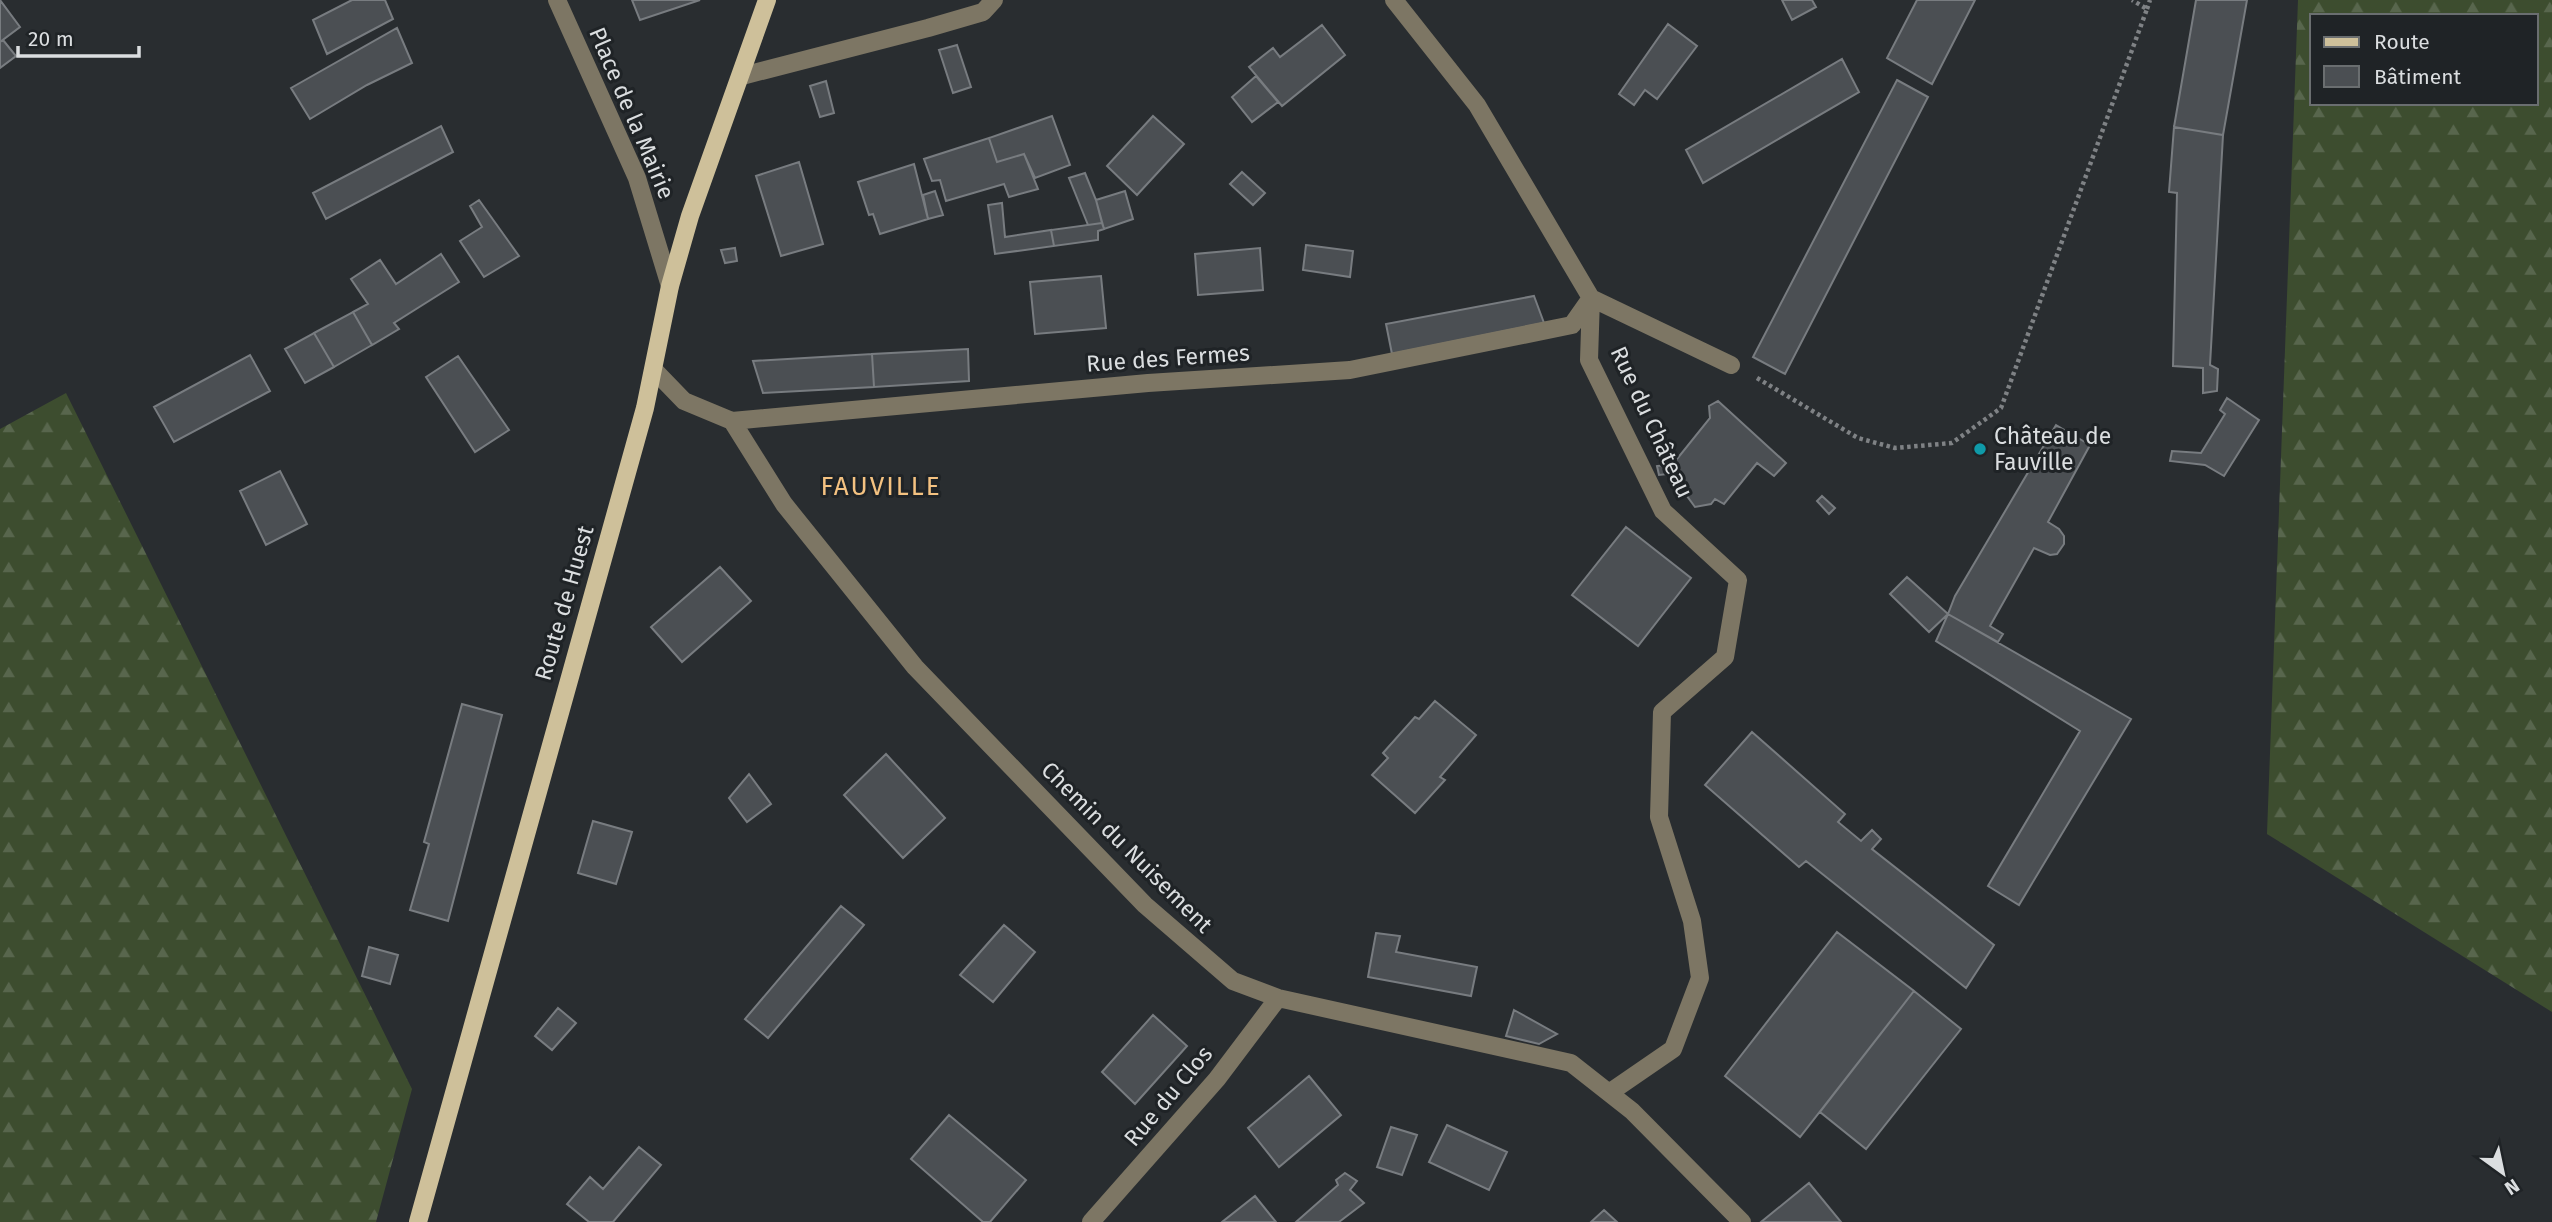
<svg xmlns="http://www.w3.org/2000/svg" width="2552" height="1222" font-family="'Fira Sans',sans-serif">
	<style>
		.forest { fill: url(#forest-firs); fill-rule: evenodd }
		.building { fill: #4b4f53; stroke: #787c80; stroke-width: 2 }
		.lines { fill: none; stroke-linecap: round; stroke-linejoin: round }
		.path { stroke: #7f8285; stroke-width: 4.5; stroke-dasharray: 3.5 3.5; stroke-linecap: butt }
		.minor { stroke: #7d7664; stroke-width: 18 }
		.major { stroke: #cec09a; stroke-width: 18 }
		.culture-dot { fill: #0f9aa8; stroke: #1f2326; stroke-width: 2.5 }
		.labels { text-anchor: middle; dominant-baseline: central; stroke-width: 6; stroke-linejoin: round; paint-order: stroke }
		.street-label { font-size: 23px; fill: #dbdee0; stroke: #1f2326 }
		.poi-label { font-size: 23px; fill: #dbdee0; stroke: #1f2326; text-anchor: start }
		.quarter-label { font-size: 26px; letter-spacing: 2px; fill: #f4c281; stroke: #1f2326 }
	</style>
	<defs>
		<pattern id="forest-firs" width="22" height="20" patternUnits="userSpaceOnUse" patternTransform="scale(1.75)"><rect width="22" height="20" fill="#3d4d2f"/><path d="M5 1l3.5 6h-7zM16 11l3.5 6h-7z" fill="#58664d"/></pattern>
	</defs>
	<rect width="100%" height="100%" fill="#292d30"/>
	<!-- forest -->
	<path class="forest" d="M2298,0h254v1012l-285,-178zM2312,16h224v87h-224z
		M66,393l346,696 -36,133h-376v-793z"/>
	<!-- building -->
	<path class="building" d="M0,0l20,27 -20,15z
		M352,0h33l8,19 -66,35 -14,-34z
		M632,0h68l-60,20z
		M1782,0h30l4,7 -24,13z
		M1917,0h58l-43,84 -45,-26z
		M2196,0h51l-24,135 -49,-8z
		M1668,24l29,22 -40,53 -12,-9 -11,15 -15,-11z
		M1322,25l23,30 -63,51 -33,-39 24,-19 7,9z
		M397,28l15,35 -45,22 -57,34 -19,-31z
		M3,40l13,16 -16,12v-26z
		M957,45l14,42 -18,6 -14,-43z
		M1842,59l17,33 -156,91 -17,-33z
		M1256,76l22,26 -26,20 -20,-25z
		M1897,80l31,17 -143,277 -32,-17z
		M826,81l8,32 -14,4 -10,-31z
		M1052,116l18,49 -35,13 -11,-24 -27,8 -8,-24z
		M1153,116l31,28 -47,51 -30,-29z
		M441,126l12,26 -127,67 -13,-26z
		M2174,127l49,8 -13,230 8,4 -1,22 -14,2v-25l-30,-2 4,-173 -8,-1z
		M989,138l8,24 27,-8 14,35 -29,8 -5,-13 -58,17 -6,-21 -8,1 -8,-22z
		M799,162l24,82 -42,12 -25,-80z
		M914,164l14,55 -48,15 -7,-20 -4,1 -11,-33z
		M1242,172l23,21 -12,12 -23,-21z
		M1085,173l11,27 6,23 -14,2 -19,-47z
		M935,191l8,24 -15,4 -5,-24z
		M1125,191l8,28 -29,10 -8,-29z
		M479,200l40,56 -35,21 -24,-36 22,-14 -12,-21z
		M1002,203l3,34 46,-7 3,16 -59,8 -7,-49z
		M1102,223l2,6 -6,2v9l-44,6 -3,-16z
		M1306,245l47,6 -3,26 -47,-7z
		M735,248l2,13 -12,2 -4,-13z
		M1260,248l3,42 -65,5 -3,-41z
		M441,254l18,28 -65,41 5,6 -27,16 -19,-33 15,-8 -17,-25 29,-19 16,24z
		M1101,276l5,52 -71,6 -5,-52z
		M1534,296l10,27 -152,31 -6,-30z
		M353,312l19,33 -38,22 -20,-34z
		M314,333l20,34 -29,16 -20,-34z
		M968,349l1,32 -95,6 -2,-33z
		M872,354l2,33 -111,6 -10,-32z
		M250,355l20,36 -96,51 -20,-35z
		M458,356l51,74 -34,22 -49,-75z
		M2227,398l32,22 -35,56 -19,-11 -35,-4 2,-10 29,2 24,-39 -5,-4z
		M1718,401l68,62 -12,13 -17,-13 -33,41 -9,-5 -4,5 -16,3 -8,-11 2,-5 -16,-13 4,-5 -18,2 -2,-9 16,-2 37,-46 -1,-12z
		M2056,425l34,20 -42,77 11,7 5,7v8l-7,10 -7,1 -16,-7 -44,78 13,8 -5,8 -50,-28 7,-18z
		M280,471l27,53 -41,21 -26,-54z
		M1822,496l13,12 -6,6 -12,-13z
		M1626,527l65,51 -53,68 -66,-51z
		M720,567l31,34 -69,61 -31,-35z
		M1907,577l41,37 -19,18 -39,-38z
		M1948,614l183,105 -112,186 -31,-19 92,-155 -144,-90z
		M1435,701l41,34 -36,42 5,3 -30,33 -43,-38 16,-17 -5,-5 32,-36 4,2z
		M462,704l40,11 -54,206 -38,-11 19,-66 -5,-2z
		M1752,732l93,82 -7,8 23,19 11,-11 9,9 -9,10 122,96 -28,43 -160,-127 -7,6 -94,-82z
		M886,754l59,64 -42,40 -59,-63z
		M749,774l22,30 -24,18 -18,-24z
		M593,821l39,11 -16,52 -38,-11z
		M841,906l23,19 -96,113 -23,-19z
		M1004,925l31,27 -42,50 -33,-27z
		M1837,932l77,59 -114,146 -75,-61z
		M1376,933l24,3 -4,16 81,15 -6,29 -103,-19z
		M369,947l29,8 -8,29 -28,-8z
		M1914,991l47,38 -95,120 -46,-37z
		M558,1008l18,15 -24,27 -17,-14z
		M1514,1010l43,24 -18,10 -33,-8z
		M1153,1015l34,31 -52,58 -33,-32z
		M1309,1076l32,39 -62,52 -31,-39z
		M949,1115l77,65 -36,42h-7l-72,-63z
		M1447,1125l60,27 -18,38 -60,-28z
		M1391,1127l26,8 -15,40 -25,-8z
		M639,1147l22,18 -48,57h-24l-22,-18 23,-27 13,12z
		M1345,1173l12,8 -7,9 14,13 -25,19h-43l42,-37 -2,-5z
		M1809,1183l32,39h-80z
		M1255,1196l21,26h-54z
		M1604,1210l13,12h-26z"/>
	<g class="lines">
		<!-- path -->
		<path class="path" d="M2147,9l3,-9
			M1757,378l101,60 37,10 57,-5 49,-35 146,-399 -15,-9"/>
		<!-- minor -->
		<path class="minor" d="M557,0l80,178 33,108
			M1394,0l83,105 114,193 140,67
			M742,76l186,-48 55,-16 11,-12
			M1591,298l-2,62 74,151 75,69 -13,77 -63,55 -3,105 33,104 8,57 -27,71 -64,44
			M654,370l30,31 48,20 416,-38 202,-13 222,-45 19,-27
			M732,421l52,83 131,163 230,238 88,76 45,17 293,65 61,48 110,111
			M1091,1222l126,-143 61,-81"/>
		<!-- major -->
		<path class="major" d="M418,1222l227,-814 25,-122 20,-70 77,-216"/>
	</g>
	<!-- markers -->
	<circle class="culture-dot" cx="1980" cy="449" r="7"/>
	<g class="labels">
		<!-- street labels -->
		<g class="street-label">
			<text transform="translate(632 113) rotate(67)">Place de la Mairie</text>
			<text transform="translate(1168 358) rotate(-4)">Rue des Fermes</text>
			<text transform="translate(1652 422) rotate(65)">Rue du Château</text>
			<text transform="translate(564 603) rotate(-74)">Route de Huest</text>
			<text transform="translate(1127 847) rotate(45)">Chemin du Nuisement</text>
			<text transform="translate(1168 1096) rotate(-50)">Rue du Clos</text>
		</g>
		<!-- poi labels -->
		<g class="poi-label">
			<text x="1994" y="436">Château de<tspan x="1994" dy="26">Fauville</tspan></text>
		</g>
		<!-- quarter labels -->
		<g class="quarter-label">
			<text x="881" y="486">FAUVILLE</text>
		</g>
	</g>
	<!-- legend -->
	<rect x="2310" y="14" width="228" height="91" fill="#1f2326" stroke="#6a6e70" stroke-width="2"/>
	<rect x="2324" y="37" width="35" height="10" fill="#cec09a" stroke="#6a6e70" stroke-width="2"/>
	<text x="2374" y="49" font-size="21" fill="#dbdee0">Route</text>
	<rect x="2324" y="66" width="35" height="21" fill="#4b4f53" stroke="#6a6e70" stroke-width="2"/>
	<text x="2374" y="84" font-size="21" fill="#dbdee0">Bâtiment</text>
	<!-- north arrow -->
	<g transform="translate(2503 1173) rotate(147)" stroke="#1f2326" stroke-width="5" paint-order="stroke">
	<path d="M0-5L12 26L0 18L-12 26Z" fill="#dbdee0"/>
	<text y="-10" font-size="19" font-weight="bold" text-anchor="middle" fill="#dbdee0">N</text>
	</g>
	<!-- scale -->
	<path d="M18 46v10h121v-10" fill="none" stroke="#dbdee0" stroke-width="3.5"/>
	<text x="28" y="46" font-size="21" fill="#dbdee0" stroke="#1f2326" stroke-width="5" paint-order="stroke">20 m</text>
</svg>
